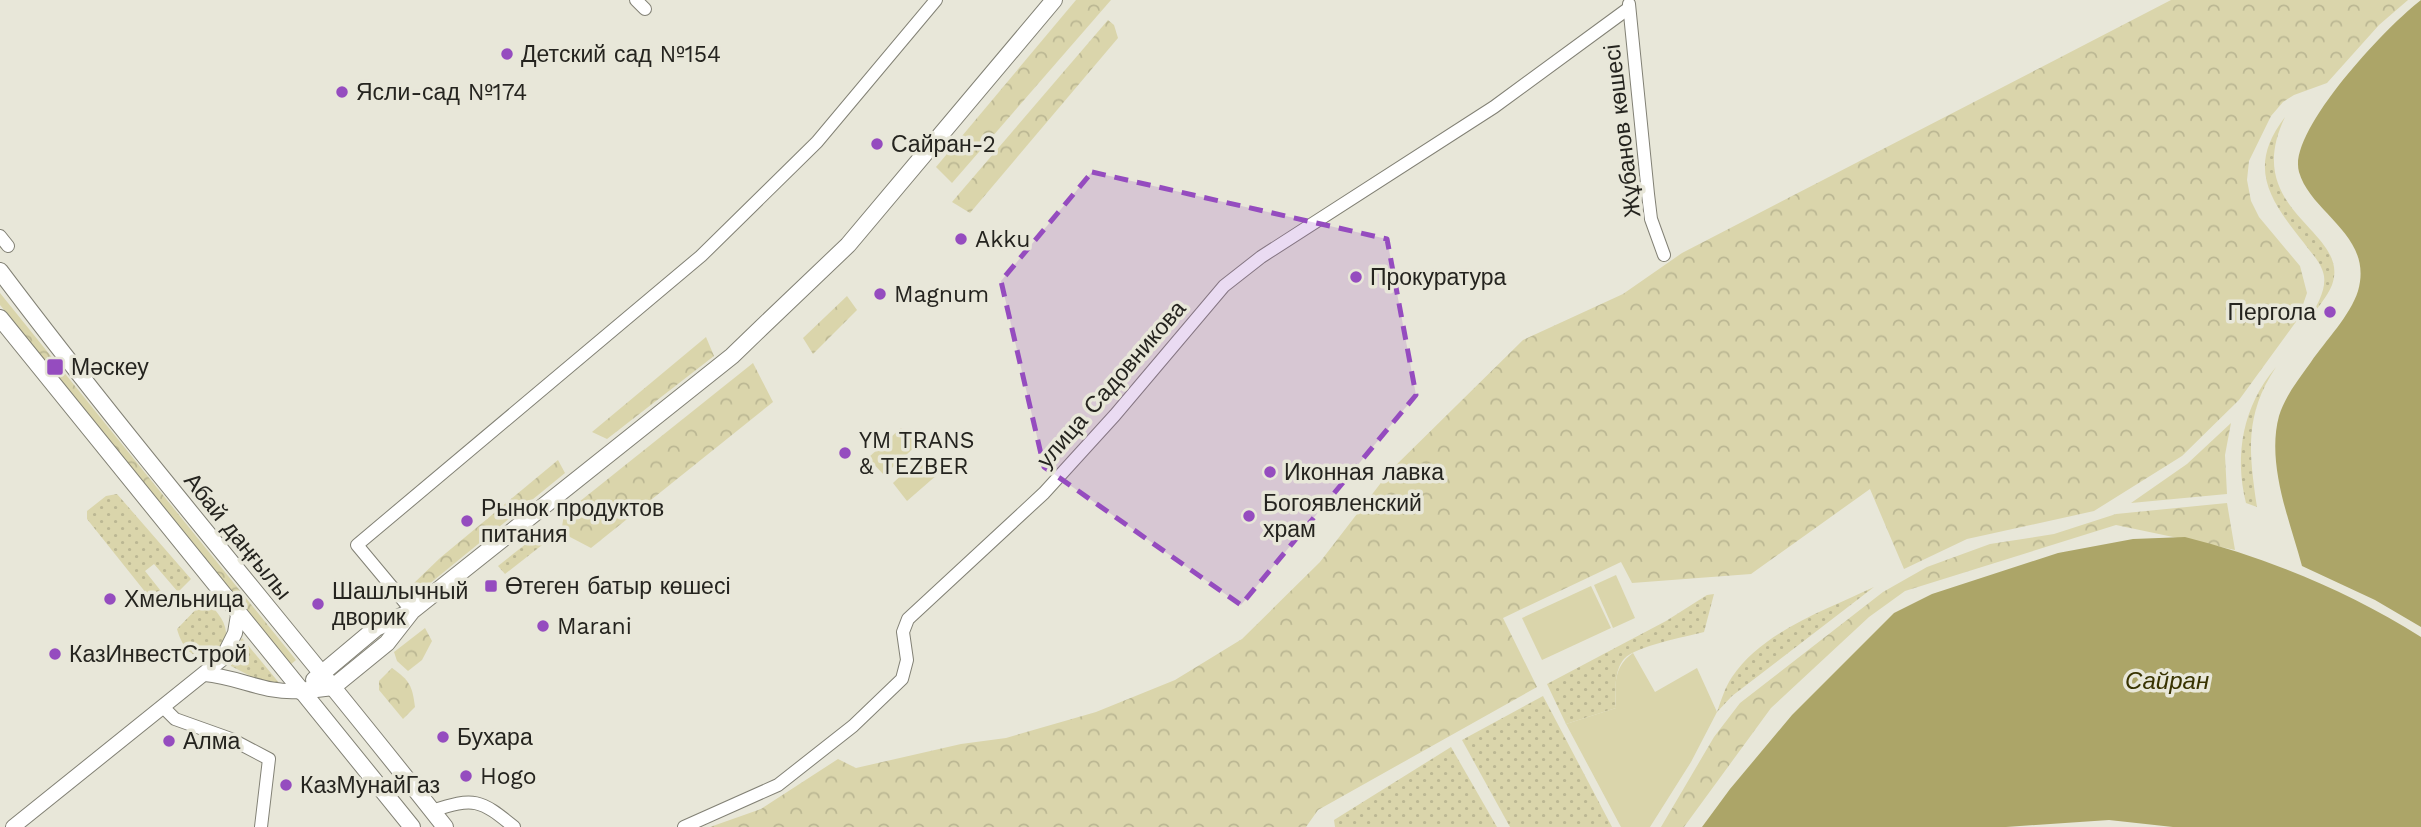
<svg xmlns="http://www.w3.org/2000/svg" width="2421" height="827" font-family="'Work Sans',sans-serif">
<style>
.grass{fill:url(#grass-dots)}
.forest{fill:url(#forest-crowns)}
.park{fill:#dad5ab}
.water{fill:#aca568}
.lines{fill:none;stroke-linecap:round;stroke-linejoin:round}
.minor-casing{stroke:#828175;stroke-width:14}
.tertiary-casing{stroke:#828175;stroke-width:16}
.secondary-casing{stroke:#828175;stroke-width:18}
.minor{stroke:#fff;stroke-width:12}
.tertiary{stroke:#fff;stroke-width:14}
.secondary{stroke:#fff;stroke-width:16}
.marked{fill:#954cbf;fill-opacity:0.2;stroke:#954cbf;stroke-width:5;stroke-dasharray:14 9;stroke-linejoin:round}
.poi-dot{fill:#954cbf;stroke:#e8e7d9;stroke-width:2.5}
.labels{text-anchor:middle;stroke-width:7;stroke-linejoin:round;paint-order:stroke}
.poi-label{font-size:23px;fill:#25241f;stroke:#e8e7d9;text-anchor:start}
.street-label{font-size:23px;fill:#25241f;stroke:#e8e7d9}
.water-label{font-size:24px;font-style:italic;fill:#373200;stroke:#e8e7d9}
</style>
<defs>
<pattern id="grass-dots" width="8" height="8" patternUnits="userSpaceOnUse" patternTransform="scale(1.75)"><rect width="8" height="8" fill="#dad5ab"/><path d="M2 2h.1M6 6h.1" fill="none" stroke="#bbb793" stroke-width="1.8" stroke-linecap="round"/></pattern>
<pattern id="forest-crowns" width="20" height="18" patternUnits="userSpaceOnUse" patternTransform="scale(1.75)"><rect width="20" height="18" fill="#dad5ab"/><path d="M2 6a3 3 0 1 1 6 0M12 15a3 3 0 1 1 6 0" fill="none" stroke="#bbb793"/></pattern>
</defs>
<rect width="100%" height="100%" fill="#e8e7d9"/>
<!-- grass -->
<g class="grass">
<path d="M 2285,117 C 2239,213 2352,230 2332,285 C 2327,297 2318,307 2311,317 C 2317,304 2326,291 2324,276 C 2322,263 2311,253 2304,243 C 2270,200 2246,168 2285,117 Z"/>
<path d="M 2276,367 C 2244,415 2249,452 2257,507 L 2246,503 C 2234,454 2243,406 2276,367 Z"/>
<path d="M 117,494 L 191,579 L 178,592 L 154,564 L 145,571 L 168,600 L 158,608 L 87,519 L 87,511 L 106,496 Z"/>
<path d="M 546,528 L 551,538 L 505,574 L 498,566 Z"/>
<path d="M 1874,587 L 1732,696 L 1717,712 C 1721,701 1725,687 1732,677 C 1763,631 1826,610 1874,587 Z"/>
<path d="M 1714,594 L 1704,632 C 1685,637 1636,646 1624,659 C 1614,670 1615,693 1616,708 L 1566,724 L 1547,684 L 1666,621 L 1707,595 Z"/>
<path d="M 206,599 C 214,609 225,619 226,632 C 226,638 223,643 219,647 C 200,667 183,652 177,629 Z"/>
<path d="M 242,638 L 280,684 L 258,680 L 231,666 L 230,660 Z"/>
<path d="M 1543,696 L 1612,827 L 1510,827 L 1462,740 Z"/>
<path d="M 1451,747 L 1497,827 L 1335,827 L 1334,820 Z"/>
</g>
<!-- forest -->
<g class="forest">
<path d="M 1076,0 L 1111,0 L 952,183 L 936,167 Z"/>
<path d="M 2171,0 L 2408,0 L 2379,25 L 2327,83 L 2294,95 L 2283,102 L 2271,116 L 2249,161 L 2247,180 L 2251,201 L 2259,217 L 2300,266 L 2307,293 L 2298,319 L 2239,400 L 2182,456 L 2094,511 L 1967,539 L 1904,569 L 1870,489 L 1751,574 L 1632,583 L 1621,562 L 1503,618 L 1537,687 L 1318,810 L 1306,827 L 710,827 L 761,809 L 838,759 L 856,768 L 961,744 L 1006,738 L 1096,712 L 1175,680 L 1242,639 L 1320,562 L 1390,471 L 1523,340 L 1623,294 L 1682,253 Z"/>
<path d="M 1108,20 L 1114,25 L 1118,38 L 970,213 L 952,202 Z"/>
<path d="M 0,293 L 296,660 L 290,665 L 0,305 Z"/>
<path d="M 847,296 L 857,310 L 813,354 L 803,338 Z"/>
<path d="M 706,337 L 714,356 L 607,439 L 592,432 Z"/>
<path d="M 753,363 L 773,402 L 591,548 L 570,537 L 562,527 L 564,514 Z"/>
<path d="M 2231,423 L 2225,455 L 2227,494 L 2131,503 L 2187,464 Z"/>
<path d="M 558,460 L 565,473 L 417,594 L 412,585 L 440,558 Z"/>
<path d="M 2227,503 L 2235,550 L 2116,525 L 1905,591 L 1869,617 L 1771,708 L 1684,827 L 1661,827 L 1714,737 L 1740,703 L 1883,592 L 1927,567 L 1990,544 L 2054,534 L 2116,514 Z"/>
<path d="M 425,628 L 432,641 L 422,660 L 408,671 L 397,661 L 394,652 Z"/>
<path d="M 392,668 C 410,681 412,685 415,707 L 403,719 L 379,690 L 379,681 Z"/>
</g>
<!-- park -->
<g class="park">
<path d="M 901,428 L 917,445 L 884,475 L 868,458 Z"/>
<path d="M 923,455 L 938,474 L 907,501 L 893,483 Z"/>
<path d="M 1616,575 L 1635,618 L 1613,628 L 1594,585 Z"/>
<path d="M 1591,586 L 1611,628 L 1542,660 L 1522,618 Z"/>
<path d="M 1633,653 L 1655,692 L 1697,668 L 1717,712 L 1691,762 L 1650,827 L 1621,827 L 1566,724 L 1616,708 C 1615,685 1613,667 1633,653 Z"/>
</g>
<!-- water -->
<g class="water">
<path d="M 2421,0 L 2421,627 L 2375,600 L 2302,566 C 2290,521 2266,464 2279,416 C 2285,396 2299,379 2311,362 C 2326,340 2350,316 2358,291 C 2374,235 2311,214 2299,172 C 2287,131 2388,25 2421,0 Z"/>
<path d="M 2185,537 C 2268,558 2348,591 2421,637 L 2421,827 L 2173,827 L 2109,820 L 2006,827 L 1702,827 L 1730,789 L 1792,715 L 1894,613 L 1932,594 L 2058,553 L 2133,539 Z"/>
</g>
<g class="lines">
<!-- minor casing -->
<g class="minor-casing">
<g id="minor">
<path d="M 636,0 L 645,9"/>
<path d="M 1629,4 L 1648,194 L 1651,219 L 1664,255"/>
<path d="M 0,236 L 8,246"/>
<path d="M 412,611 L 357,545 L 701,256 L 817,142 L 936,0"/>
<path d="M 163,707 L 175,719 L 231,739 L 269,759 L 261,827"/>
<path d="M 432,811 C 474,797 480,799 514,827"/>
<path d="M 684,827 L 778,785 L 853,726 L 902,679 L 907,660 L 903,632 L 908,619 L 1044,493 L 1115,415 L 1224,286 L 1261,257 L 1494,107 L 1629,8"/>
</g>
</g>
<!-- tertiary casing -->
<g class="tertiary-casing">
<g id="tertiary">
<path d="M 205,674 C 239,677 266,694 300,691"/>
<path d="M 13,827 L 222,659 L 235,633 L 238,615"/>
</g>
</g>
<!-- secondary casing -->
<g class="secondary-casing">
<g id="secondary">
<path d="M 0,271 C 143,461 298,640 445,827"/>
<path d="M 0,318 L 412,827"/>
<path d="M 314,680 L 376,628 L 406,614"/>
<path d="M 300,691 L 333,687 L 387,643 L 412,611 L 732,356 L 761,328 L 848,245 L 1054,0"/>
</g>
</g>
<!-- minor -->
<use href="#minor" class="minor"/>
<!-- tertiary -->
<use href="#tertiary" class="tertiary"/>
<!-- secondary -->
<use href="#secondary" class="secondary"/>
</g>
<!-- marked area -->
<path class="marked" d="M 1092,172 L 1387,239 L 1416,395 L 1241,605 L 1044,467 L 1001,281 Z"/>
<!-- markers -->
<g class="poi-dot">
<circle cx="507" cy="54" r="7"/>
<circle cx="342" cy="92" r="7"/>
<circle cx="877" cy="144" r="7"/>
<circle cx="961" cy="239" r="7"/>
<circle cx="1356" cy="277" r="7"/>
<circle cx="880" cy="294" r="7"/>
<circle cx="2330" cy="312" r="7"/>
<rect x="46" y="358" width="18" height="18" rx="3.5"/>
<circle cx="845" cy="453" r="7"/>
<circle cx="1270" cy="472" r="7"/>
<circle cx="1249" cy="516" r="7"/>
<circle cx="467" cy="521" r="7"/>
<rect x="484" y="579" width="14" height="14" rx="3.5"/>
<circle cx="110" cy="599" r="7"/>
<circle cx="318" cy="604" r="7"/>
<circle cx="543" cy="626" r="7"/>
<circle cx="55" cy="654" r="7"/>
<circle cx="443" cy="737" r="7"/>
<circle cx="169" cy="741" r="7"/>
<circle cx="466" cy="776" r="7"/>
<circle cx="286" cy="785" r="7"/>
</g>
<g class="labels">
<!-- poi labels -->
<g class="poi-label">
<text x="521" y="62">Детский сад №154</text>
<text x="356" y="100">Ясли-сад №174</text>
<text x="891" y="152">Сайран-2</text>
<text x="975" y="247">Akku</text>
<text x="1370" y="285">Прокуратура</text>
<text x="894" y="302">Magnum</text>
<text x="2316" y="320" text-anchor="end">Пергола</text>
<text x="71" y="375">Мәскеу</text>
<text x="859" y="448">YM TRANS<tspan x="859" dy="26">&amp; TEZBER</tspan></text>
<text x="1284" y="480">Иконная лавка</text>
<text x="1263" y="511">Богоявленский<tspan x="1263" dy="26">храм</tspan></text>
<text x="481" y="516">Рынок продуктов<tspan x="481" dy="26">питания</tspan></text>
<text x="505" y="594">Өтеген батыр көшесі</text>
<text x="332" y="599">Шашлычный<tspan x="332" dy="26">дворик</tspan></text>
<text x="124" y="607">Хмельница</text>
<text x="557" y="634">Marani</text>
<text x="69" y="662">КазИнвестСтрой</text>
<text x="457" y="745">Бухара</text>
<text x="183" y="749">Алма</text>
<text x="480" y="784">Hogo</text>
<text x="300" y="793">КазМунайГаз</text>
</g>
<!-- street labels -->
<g class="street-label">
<text transform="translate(1622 131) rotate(-97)" y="8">Жұбанов көшесі</text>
<text transform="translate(1111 384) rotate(-49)" y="8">улица Садовникова</text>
<text transform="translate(238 536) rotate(51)" y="8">Абай даңғылы</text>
</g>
<!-- water labels -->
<g class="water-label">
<text x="2167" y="689">Сайран</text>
</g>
</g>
</svg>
